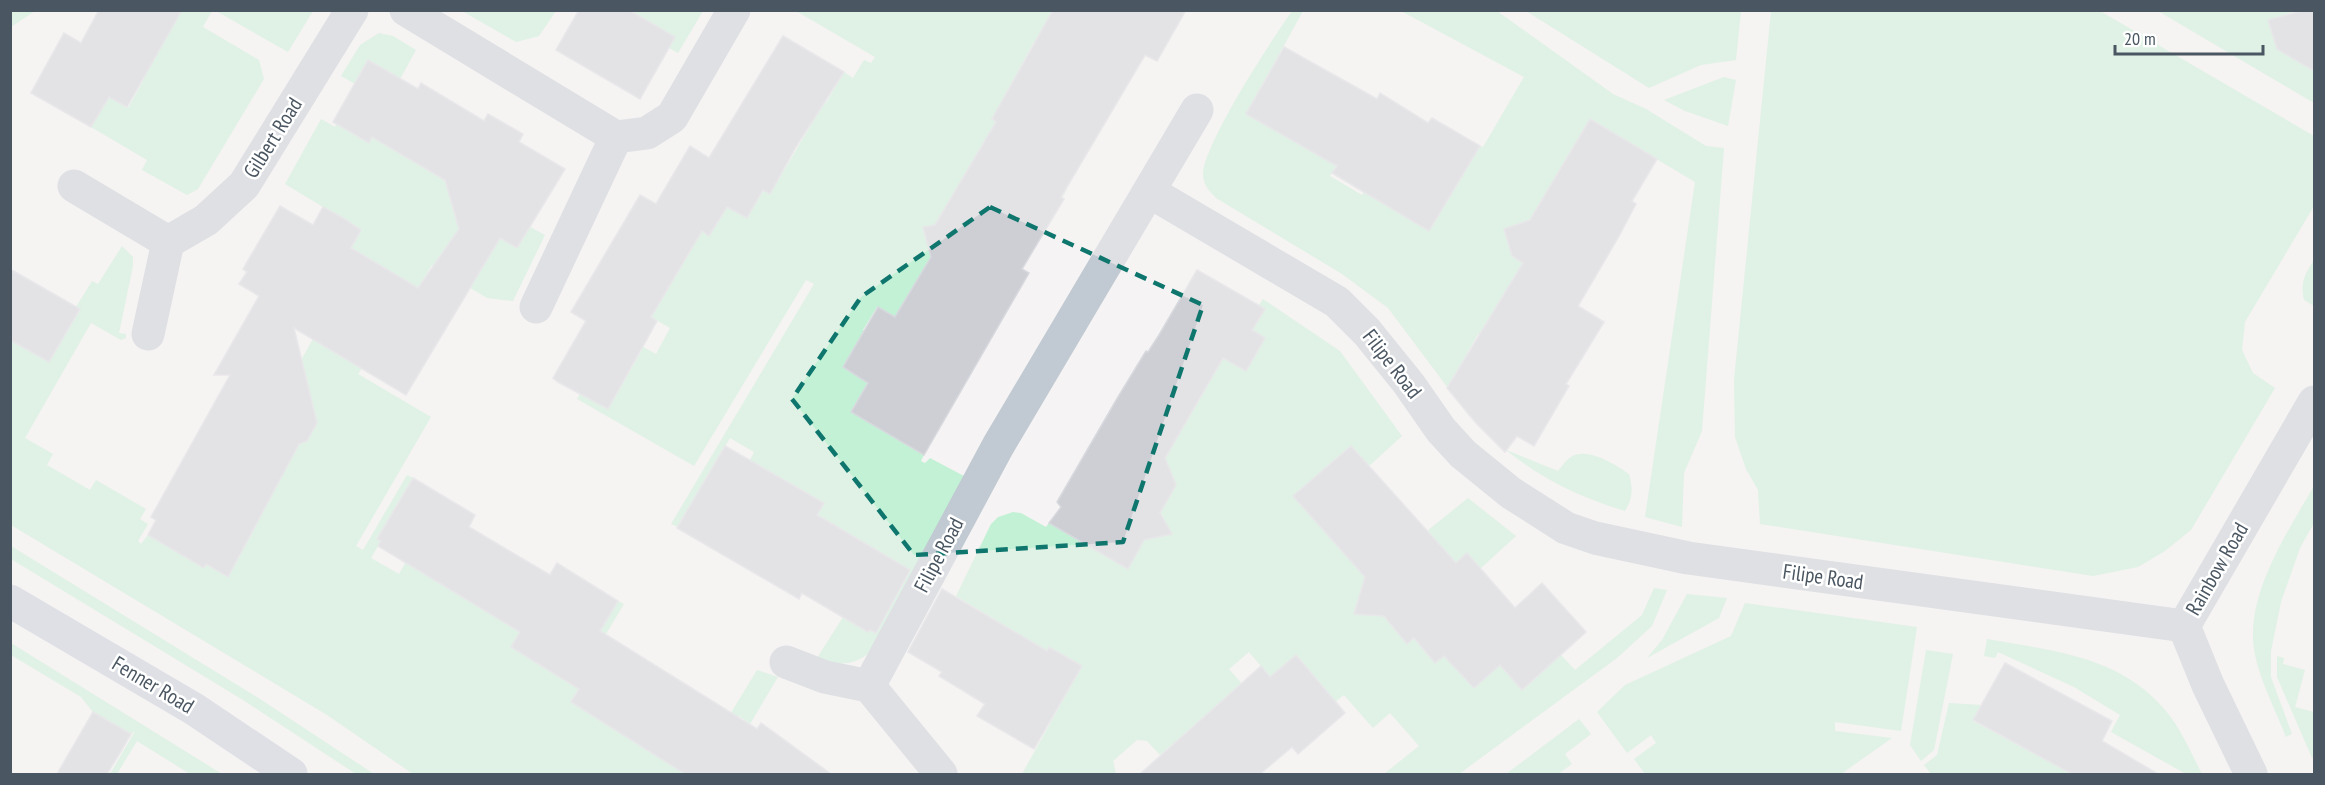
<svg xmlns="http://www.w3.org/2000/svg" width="2325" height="785" font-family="'PT Sans Narrow',sans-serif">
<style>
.green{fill:#c3f1d5}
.building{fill:#cdcfd5;stroke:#d7d9de;stroke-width:1.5}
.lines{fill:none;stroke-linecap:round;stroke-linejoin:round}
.minor{stroke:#c1cad2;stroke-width:33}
.tertiary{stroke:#c1cad2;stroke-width:33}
.secondary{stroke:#c1cbd6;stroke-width:33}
.marked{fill:none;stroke:#0f766e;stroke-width:4.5;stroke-dasharray:12 8;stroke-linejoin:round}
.labels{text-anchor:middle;stroke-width:5;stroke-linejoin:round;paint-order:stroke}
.street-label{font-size:21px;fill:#4a5661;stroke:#fff}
</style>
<rect width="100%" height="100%" fill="#f5f3f3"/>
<!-- green -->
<g class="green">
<path d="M 11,10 L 35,10 L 35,11 L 11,27 Z"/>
<path d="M 162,11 L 212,11 L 203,27 L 259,60 L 264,79 L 198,189 L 187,195 L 142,170 L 147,160 L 91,127 L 109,97 L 128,108 L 143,81 Z"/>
<path d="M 216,11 L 313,11 L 288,52 Z"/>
<path d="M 462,11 L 556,11 L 539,36 L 516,42 Z"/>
<path d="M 629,11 L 703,11 L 678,53 L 669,48 L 675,37 Z"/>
<path d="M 796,11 L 1070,11 L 1056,55 L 1034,42 L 1018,71 L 1093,115 L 1013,85 L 992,119 L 1007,128 L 996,148 L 1067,189 L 1062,198 L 966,214 L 934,225 L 926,238 L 929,251 L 933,253 L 919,277 L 984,315 L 904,323 L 877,307 L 863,330 L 956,386 L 843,367 L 868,383 L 852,412 L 924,455 L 921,461 L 925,463 L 930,458 L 964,476 L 870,652 C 854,666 836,666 817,658 L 843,617 L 869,631 L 906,568 L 847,533 L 818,583 L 816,517 L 824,503 L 792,484 L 747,560 L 782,479 L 750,460 L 754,452 L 730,438 L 678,527 L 671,524 L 814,284 L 806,280 L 694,466 L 577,399 L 580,394 L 608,409 L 642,350 L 635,346 L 636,343 L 656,354 L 670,328 L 651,317 L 702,231 L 708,235 L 727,207 L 747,218 L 763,190 L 770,194 L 815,118 L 808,93 L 826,103 L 844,72 L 853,78 L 864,60 L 871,63 L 875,57 Z"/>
<path d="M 1292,11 L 1303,11 L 1246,114 L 1337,164 L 1330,176 L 1362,195 L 1405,125 L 1429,231 L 1480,146 L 1483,147 L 1524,77 L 1401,11 L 1497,11 L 1613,94 L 1646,109 L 1706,146 L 1724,148 L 1702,431 L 1684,473 L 1682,527 L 1645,517 L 1695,182 L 1591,120 L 1535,227 L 1526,221 L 1514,225 L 1506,237 L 1509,248 L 1570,290 L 1554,378 L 1478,334 L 1448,387 L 1479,414 L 1469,416 L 1388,308 L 1342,274 L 1216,198 C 1209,191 1203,184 1203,174 C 1205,142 1271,41 1292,11 Z"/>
<path d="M 1526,11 L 1741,11 L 1736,60 L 1701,65 L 1649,88 Z"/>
<path d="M 1771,11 L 2100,11 L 2314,136 L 2314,206 L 2245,322 L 2242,350 L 2253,373 L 2275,388 L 2191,530 L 2165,551 L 2138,567 L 2093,576 L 1760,524 L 1758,490 L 1746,469 L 1735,437 L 1734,380 Z"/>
<path d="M 2158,11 L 2295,11 L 2278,17 L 2271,29 L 2286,54 L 2314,71 L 2314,103 Z"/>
<path d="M 379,33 L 393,36 L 416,50 L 400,79 L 355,84 L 341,76 L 360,45 Z"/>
<path d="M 1724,77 L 1736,80 L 1728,126 L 1685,111 L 1664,100 Z"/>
<path d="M 321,119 L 335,127 L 336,124 L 368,143 L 377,128 L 386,145 L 450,183 L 455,180 L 448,191 C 454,212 498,237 517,248 L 530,227 L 545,235 L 513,301 L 487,298 L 432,265 L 388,338 L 346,285 L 363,255 L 351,248 L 361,230 L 285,184 Z"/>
<path d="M 122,246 L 133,257 L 133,266 L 119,333 L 126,334 L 126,338 L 121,340 L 91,323 L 25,438 L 53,454 L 47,465 L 90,490 L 96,480 L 146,509 L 140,519 L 148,524 L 138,541 L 141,544 L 148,535 L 204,567 L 206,564 L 227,576 L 252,534 L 230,522 L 280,433 L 299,445 L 307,441 L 317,423 L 315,416 L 281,396 L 314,337 L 364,365 L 358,374 L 431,417 L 356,546 L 363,550 L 407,475 L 413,478 L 377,539 L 381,541 L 371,558 L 399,574 L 408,558 L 581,662 L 618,601 L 624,604 L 603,639 L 665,688 L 632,741 L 685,774 L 413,774 L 327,715 L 11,525 L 10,340 L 49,362 L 80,310 L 76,307 L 92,281 L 98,284 Z"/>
<path d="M 2314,260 L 2314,306 L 2304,300 C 2300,282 2305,274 2314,260 Z"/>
<path d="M 1263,299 L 1340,351 L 1402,436 L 1369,466 L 1350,446 L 1294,496 L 1372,585 L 1366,613 L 1377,614 L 1389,603 L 1407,643 L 1414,638 L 1436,663 L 1493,615 L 1453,665 L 1474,688 L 1500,665 L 1523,690 L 1561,655 L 1575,670 L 1642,615 L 1654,588 L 1667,590 L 1652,626 L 1617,658 L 1459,774 L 1384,774 L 1419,746 L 1390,713 L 1373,728 L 1344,695 L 1335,702 L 1296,655 L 1270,677 L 1249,652 L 1229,669 L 1250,693 L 1231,693 L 1184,734 L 1219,774 L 1204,774 L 1175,742 L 1160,755 L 1147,741 L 1137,740 L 1113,761 L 1116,774 L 1022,774 L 1082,666 L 1049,647 L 1041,660 L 1018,647 L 985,704 L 979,700 L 1019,634 L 956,596 L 991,524 L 998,517 L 1013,512 L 1021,513 L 1046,527 L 1049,523 L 1128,569 L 1147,534 L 1154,538 L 1161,536 L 1167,525 L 1162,515 L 1086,471 L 1171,494 L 1176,485 L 1172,475 L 1159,467 L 1133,393 L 1186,423 L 1217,369 L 1172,329 L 1246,371 L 1265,338 L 1252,330 L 1265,309 L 1259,305 Z"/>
<path d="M 1506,450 L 1558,471 C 1562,466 1566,460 1571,457 C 1586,446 1617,465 1629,474 C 1633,488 1633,498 1625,511 C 1581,498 1543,480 1506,450 Z"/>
<path d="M 2314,486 L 2314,523 L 2300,548 L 2281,602 L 2271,651 L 2271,677 L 2292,734 L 2286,737 C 2276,711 2261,683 2255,655 C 2243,598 2287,533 2314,486 Z"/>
<path d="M 1468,498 L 1516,536 L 1480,569 L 1456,564 L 1427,531 Z"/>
<path d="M 11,546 L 260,699 L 374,774 L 356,774 L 243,700 L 11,559 Z"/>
<path d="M 1687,594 L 1727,598 L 1719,618 L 1647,658 L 1662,640 Z"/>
<path d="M 1745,603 L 1917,627 L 1901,731 L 1835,722 L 1835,731 L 1892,738 L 1841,774 L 1645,774 L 1634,759 L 1656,743 L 1651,735 L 1627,753 L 1597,712 L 1625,685 L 1731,636 Z"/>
<path d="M 1987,639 C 2052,651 2119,655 2166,711 C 2181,729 2191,753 2202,774 L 2186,774 L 2111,732 L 2120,715 L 2074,687 L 1998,652 L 1995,658 L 1984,656 Z"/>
<path d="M 11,643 L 222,774 L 190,774 L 137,741 L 117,774 L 110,774 L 135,731 L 131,734 L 93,712 L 81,697 L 11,655 Z"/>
<path d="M 1926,650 L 1953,654 L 1934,750 L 1921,761 L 1910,745 Z"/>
<path d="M 2277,656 L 2284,658 L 2283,664 L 2305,670 L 2295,707 L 2314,712 L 2314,756 L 2312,758 L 2277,677 Z"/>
<path d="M 757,670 L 778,677 L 750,724 L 739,716 L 695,774 L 687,774 L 718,724 L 723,726 Z"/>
<path d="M 1949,703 L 1981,705 L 1973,721 L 2072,774 L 2090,743 L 2102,751 L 2087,774 L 1931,774 L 1924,765 L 1937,755 Z"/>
<path d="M 1579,719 L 1591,734 L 1565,754 L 1572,764 L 1558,774 L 1506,774 Z"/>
</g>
<!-- building -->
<g class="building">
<path d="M 99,10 L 182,10 L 127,107 L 109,97 L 91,127 L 31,93 L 64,33 L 81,43 Z"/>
<path d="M 579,10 L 629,10 L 675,37 L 640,99 L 556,50 Z"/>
<path d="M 1053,10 L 1186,10 L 1157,61 L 1145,55 L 1061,197 L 1064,199 L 1022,269 L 1029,273 L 924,455 L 851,412 L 868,383 L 843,367 L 878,307 L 895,317 L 931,257 L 923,227 L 935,225 L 996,122 L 992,119 Z"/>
<path d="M 2305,10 L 2314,10 L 2314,71 L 2277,49 L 2268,20 Z"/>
<path d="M 783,36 L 844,72 L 796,147 L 770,194 L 763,190 L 747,218 L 727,207 L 709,236 L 702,231 L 651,317 L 657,321 L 608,409 L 558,382 L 553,378 L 586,321 L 571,312 L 640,195 L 656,204 L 690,146 L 709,158 Z"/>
<path d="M 1284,47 L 1377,99 L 1380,93 L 1428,123 L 1432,118 L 1480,146 L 1429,231 L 1332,173 L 1337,166 L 1246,114 Z"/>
<path d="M 368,60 L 418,89 L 421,83 L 484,121 L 488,114 L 523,134 L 519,142 L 565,169 L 517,248 L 500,238 L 406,395 L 294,328 L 317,423 L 307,441 L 299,444 L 228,577 L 206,564 L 204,568 L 148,535 L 156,520 L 151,517 L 230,375 L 214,375 L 259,296 L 239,284 L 247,272 L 243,269 L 280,206 L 313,225 L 323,207 L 343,218 L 361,230 L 351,248 L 418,288 L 459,229 L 445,180 L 372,137 L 369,143 L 333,122 Z"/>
<path d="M 1590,119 L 1657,159 L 1632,201 L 1636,204 L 1618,238 L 1578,306 L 1604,322 L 1566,384 L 1569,386 L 1534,446 L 1517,436 L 1505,452 L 1476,423 L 1447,388 L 1523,263 L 1512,256 L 1504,229 L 1530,220 Z"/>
<path d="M 10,269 L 80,309 L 49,362 L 10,340 Z"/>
<path d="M 1197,270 L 1265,309 L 1252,330 L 1265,338 L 1246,371 L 1223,358 L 1165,458 L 1176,485 L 1160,513 L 1172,534 L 1144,540 L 1128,569 L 1049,523 L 1061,507 L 1057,502 L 1118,397 L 1146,351 L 1148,352 L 1159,335 Z"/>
<path d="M 725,446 L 824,503 L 817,515 L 910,570 L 876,633 L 870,630 L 868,632 L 802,593 L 799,599 L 677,528 Z"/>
<path d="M 1351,446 L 1456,563 L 1467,553 L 1515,608 L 1542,583 L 1586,632 L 1522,690 L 1500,665 L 1474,688 L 1444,656 L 1435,663 L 1414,638 L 1407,644 L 1384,616 L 1354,614 L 1365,577 L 1293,496 Z"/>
<path d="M 413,478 L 475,515 L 469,527 L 550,575 L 557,563 L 618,601 L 600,631 L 757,729 L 761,723 L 831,774 L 685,774 L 571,702 L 579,689 L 511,647 L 520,632 L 378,546 L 381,541 L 377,539 Z"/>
<path d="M 942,589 L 1047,651 L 1049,647 L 1082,666 L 1034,749 L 977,716 L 985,704 L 939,676 L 942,672 L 908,652 Z"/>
<path d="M 1296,655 L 1345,713 L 1298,754 L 1292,747 L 1260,774 L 1140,774 L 1261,666 L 1270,677 Z"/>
<path d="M 2005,663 L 2112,721 L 2102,741 L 2158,774 L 2072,774 L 1973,720 Z"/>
<path d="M 93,712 L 131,734 L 120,753 L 107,774 L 57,774 Z"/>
</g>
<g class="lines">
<!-- minor -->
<g class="minor">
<path d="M 406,10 L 616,137 L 647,133 L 672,117 L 734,10"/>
<path d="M 74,186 L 168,242"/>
<path d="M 1150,192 L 1337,302 L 1367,332 L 1409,384 L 1441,430 L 1463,454 L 1511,493 L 1566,528 L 1595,538 L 1688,558 L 2184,626"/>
<path d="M 536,307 L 616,137"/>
<path d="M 148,334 L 168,242 L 206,220 L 244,185 L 352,10"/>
<path d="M 786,662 L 825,677 L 869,686 L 941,774"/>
<path d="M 869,686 L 998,446 L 1197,110"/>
</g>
<!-- tertiary -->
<path class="tertiary" d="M 2251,774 L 2208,685 L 2184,626 L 2314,402"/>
<!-- secondary -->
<path class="secondary" d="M 10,601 L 194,709 L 291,774"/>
</g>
<!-- marked area -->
<path d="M0 0H2325V785H0ZM 990,207 L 1203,305 L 1123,542 L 914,555 L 792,399 L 861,297 Z" fill="#f5f3f3" fill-opacity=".55" fill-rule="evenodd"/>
<path class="marked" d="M 990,207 L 1203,305 L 1123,542 L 914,555 L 792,399 L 861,297 Z"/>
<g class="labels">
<!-- street labels -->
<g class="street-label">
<text transform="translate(273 138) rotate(-58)" y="7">Gilbert Road</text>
<text transform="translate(1392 364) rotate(52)" y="7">Filipe Road</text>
<text transform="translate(939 555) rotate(-62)" y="7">Filipe Road</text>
<text transform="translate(2217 569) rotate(-60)" y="7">Rainbow Road</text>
<text transform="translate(1823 577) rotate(8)" y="7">Filipe Road</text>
<text transform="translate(153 685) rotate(31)" y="7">Fenner Road</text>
</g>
</g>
<!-- border -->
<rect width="2325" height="785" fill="none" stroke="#4a5661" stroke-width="24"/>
<!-- scale -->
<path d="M2115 45v9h148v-9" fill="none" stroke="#4a5661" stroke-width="3"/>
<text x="2124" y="45" font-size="18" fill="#4a5661" stroke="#ffffff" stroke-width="4.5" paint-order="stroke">20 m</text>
</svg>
